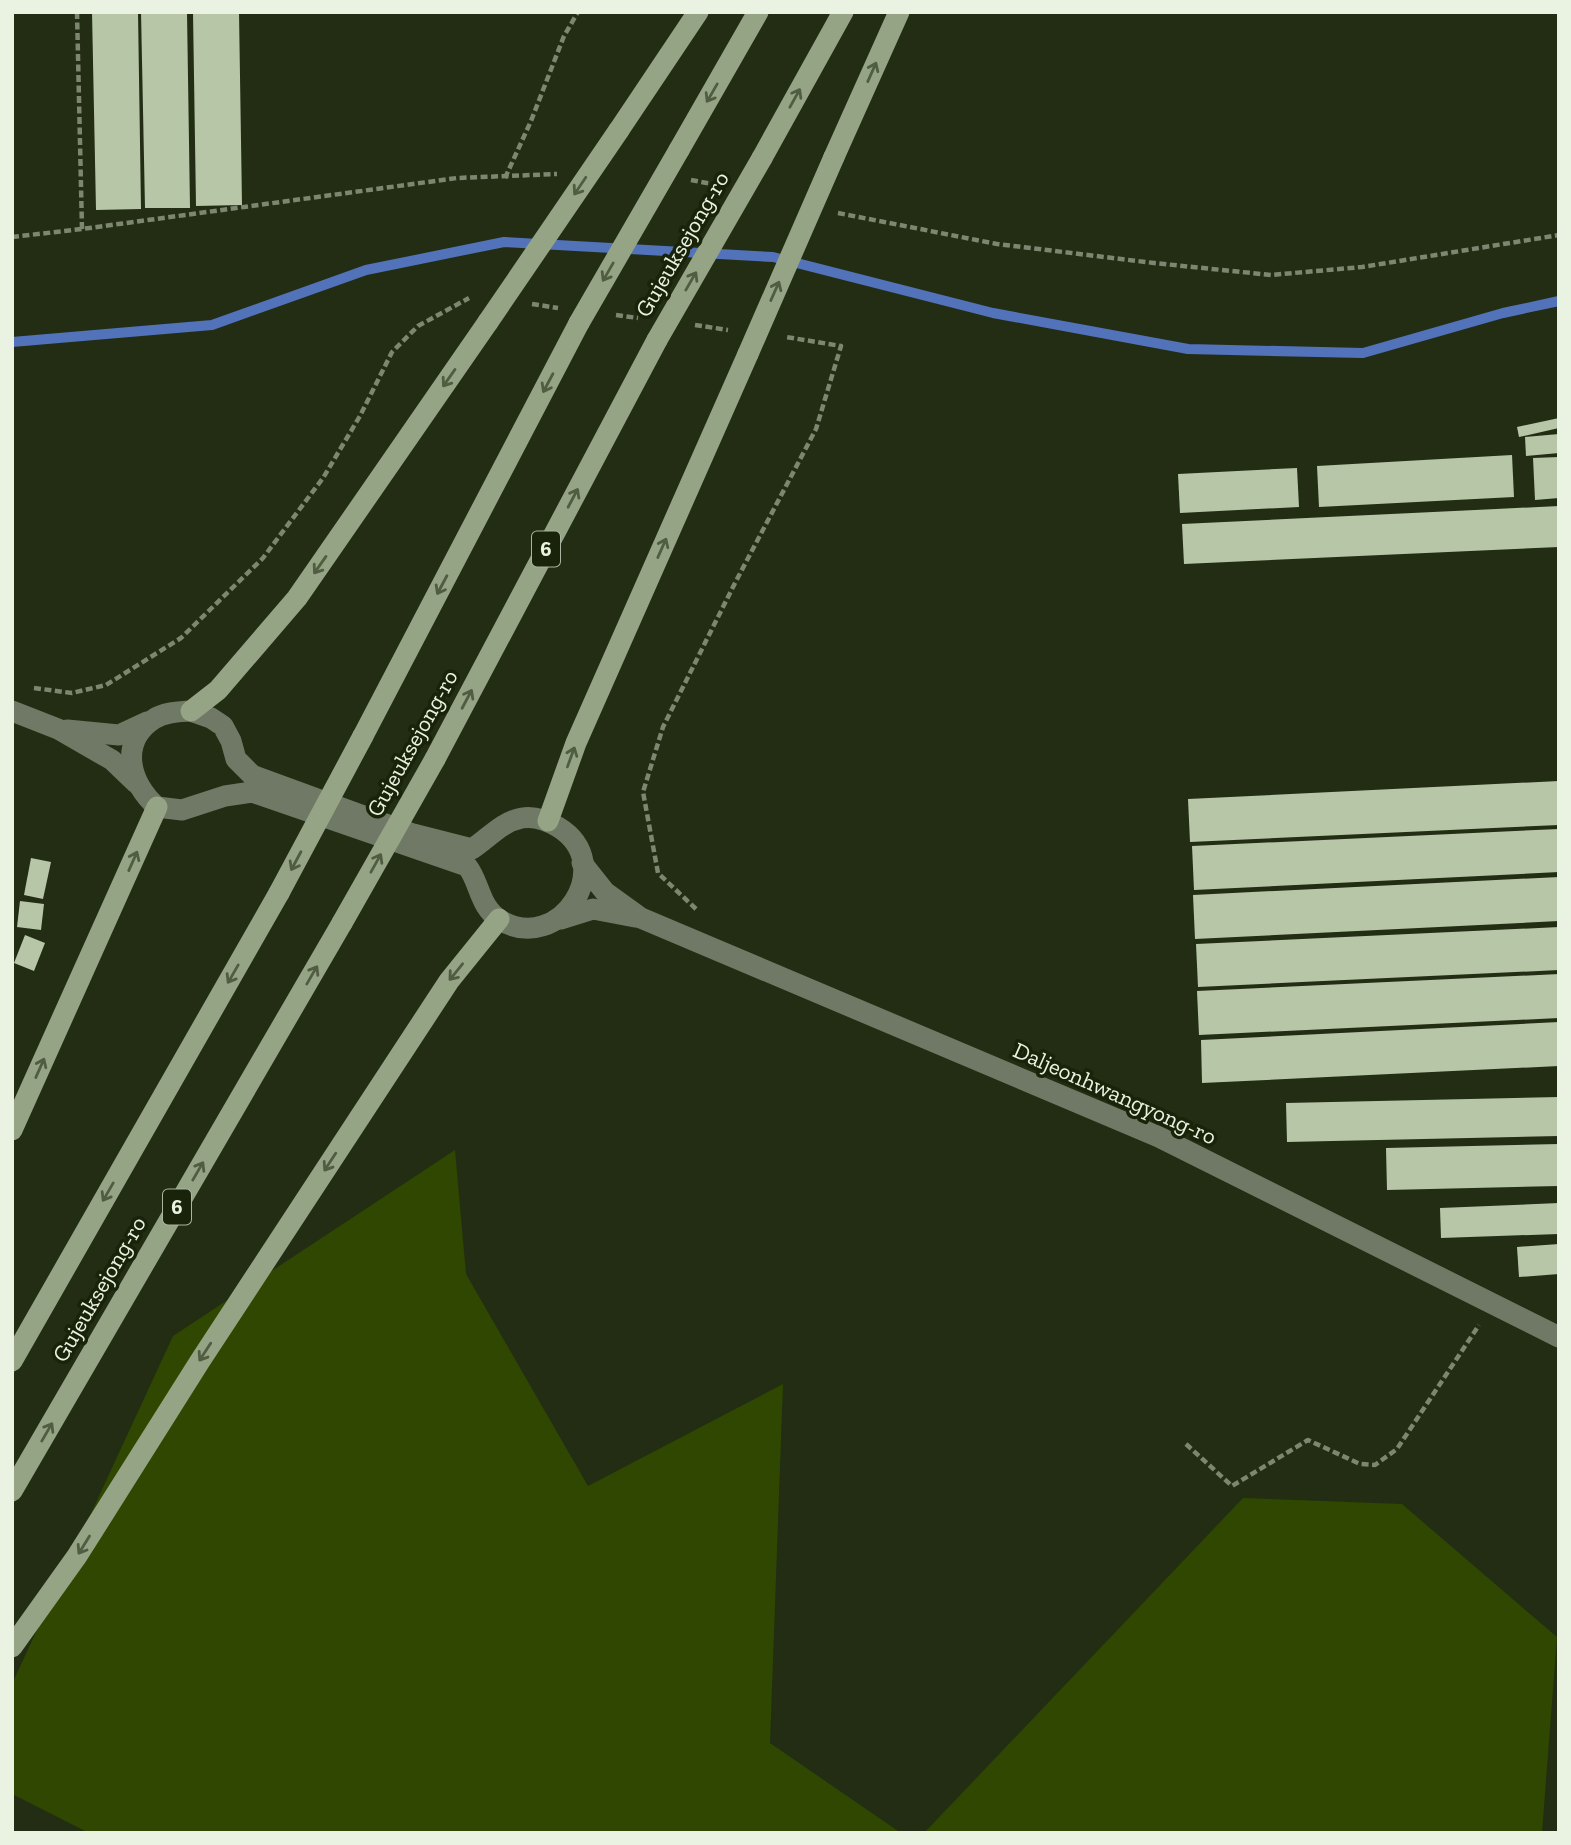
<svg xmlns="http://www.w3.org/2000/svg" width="1571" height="1845" font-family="'Zilla Slab',serif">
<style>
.green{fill:#2f4700}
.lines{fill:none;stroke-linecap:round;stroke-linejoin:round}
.stream{stroke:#5272ba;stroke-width:10}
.building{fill:#b7c6a6}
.path{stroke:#7d8670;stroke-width:4.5;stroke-dasharray:7 3.5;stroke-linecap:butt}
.secondary{stroke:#707966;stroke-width:21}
.highway{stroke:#95a485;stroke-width:21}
.highway-bridge{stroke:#95a485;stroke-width:21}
.oneway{stroke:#505d41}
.labels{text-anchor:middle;stroke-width:7;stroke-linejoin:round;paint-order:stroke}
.shield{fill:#182309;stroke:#abb4a0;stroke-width:2}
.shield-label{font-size:21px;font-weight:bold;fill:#eaf2e1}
.street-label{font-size:23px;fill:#eaf2e1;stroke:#182309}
</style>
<rect width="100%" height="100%" fill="#222d13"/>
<!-- green -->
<g class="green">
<path d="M 455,1150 L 466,1274 L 588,1486 L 783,1384 L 770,1743 L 901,1833 L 89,1833 L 12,1794 L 12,1684 L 173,1336 Z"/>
<path d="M 1243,1498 L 1402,1504 L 1557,1637 L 1542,1833 L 924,1833 Z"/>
</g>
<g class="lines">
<!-- stream -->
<path class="stream" d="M 12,342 L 212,325 L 366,270 L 504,242 L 773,257 L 993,313 L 1188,349 L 1363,353 L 1503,313 L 1559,301"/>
</g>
<!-- building -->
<g class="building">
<path d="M 92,12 L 138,12 L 141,209 L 96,210 Z"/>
<path d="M 141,12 L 187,12 L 190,208 L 145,208 Z"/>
<path d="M 193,12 L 239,12 L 242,205 L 196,206 Z"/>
<path d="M 1559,418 L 1559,428 L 1519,437 L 1517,427 Z"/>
<path d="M 1559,434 L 1559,453 L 1526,456 L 1525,437 Z"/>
<path d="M 1512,455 L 1514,497 L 1319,507 L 1317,466 Z"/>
<path d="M 1559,457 L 1559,498 L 1535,500 L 1533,458 Z"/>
<path d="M 1297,468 L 1299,507 L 1180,513 L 1178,474 Z"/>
<path d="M 1559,506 L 1559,547 L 1184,564 L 1182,524 Z"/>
<path d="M 1559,781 L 1559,825 L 1190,842 L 1188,799 Z"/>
<path d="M 1559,829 L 1559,872 L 1194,890 L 1192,846 Z"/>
<path d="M 31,858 L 51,862 L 43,899 L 24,895 Z"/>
<path d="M 1559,877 L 1559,921 L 1195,939 L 1193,895 Z"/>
<path d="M 20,901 L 44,904 L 41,930 L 17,927 Z"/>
<path d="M 1559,927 L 1559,970 L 1198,987 L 1196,944 Z"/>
<path d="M 25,935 L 45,943 L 34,971 L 14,963 Z"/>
<path d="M 1559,974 L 1559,1018 L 1199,1035 L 1197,991 Z"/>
<path d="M 1559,1022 L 1559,1066 L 1202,1083 L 1201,1040 Z"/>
<path d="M 1559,1097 L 1559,1136 L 1287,1142 L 1286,1103 Z"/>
<path d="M 1559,1144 L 1559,1186 L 1387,1190 L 1386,1148 Z"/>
<path d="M 1559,1203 L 1559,1234 L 1441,1238 L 1440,1208 Z"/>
<path d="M 1559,1244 L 1559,1274 L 1519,1277 L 1517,1247 Z"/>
</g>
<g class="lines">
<!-- path -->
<g class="path">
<path d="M 77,12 L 82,229"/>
<path d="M 505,178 L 531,121 L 564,36 L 578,12"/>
<path d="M 691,180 L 717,185"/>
<path d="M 838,213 L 997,244 L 1154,263 L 1271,275 L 1362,267 L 1559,235"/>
<path d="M 12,237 L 82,229 L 457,178 L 557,174"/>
<path d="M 532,304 L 558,308"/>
<path d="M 616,315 L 638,318"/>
<path d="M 695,325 L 728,330"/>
<path d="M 34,688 L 72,693 L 106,685 L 181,638 L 263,558 L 323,478 L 360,416 L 392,352 L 418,326 L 469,298"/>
<path d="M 696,909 L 658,873 L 643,792 L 663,727 L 735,583 L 816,429 L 841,346 L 786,337"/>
<path d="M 1186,1444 L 1232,1486 L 1308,1440 L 1360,1464 L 1375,1465 L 1397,1449 L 1479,1325"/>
</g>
<!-- secondary -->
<g class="secondary">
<path d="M 12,711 L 58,729 L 112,760 L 136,783"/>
<path d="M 191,711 L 211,718 L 223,726 L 231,741 L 236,759 L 252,775 L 413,834 L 472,849 C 489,838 501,822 522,818 C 534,816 548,821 558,827 C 619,864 560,956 500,920 C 479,907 480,882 467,866 L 252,792 L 225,796 L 182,810 L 157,807 C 130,784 118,742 154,719 C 165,712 178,712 191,711 Z"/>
<path d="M 67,730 L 119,735 L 147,722"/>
<path d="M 582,863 L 605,892 L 641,918 L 1159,1137 L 1559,1337"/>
<path d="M 561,919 L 593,909 L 635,917"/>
</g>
<!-- highway -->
<g class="highway">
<path d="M 619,130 L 698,12"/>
<path d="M 679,150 L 758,12"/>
<path d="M 834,157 L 899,12"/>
<path d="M 762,158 L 843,12"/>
<path d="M 191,711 L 218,690 L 297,598 L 488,322"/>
<path d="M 363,736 L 579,323"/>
<path d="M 435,759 L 657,340"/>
<path d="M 548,821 L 576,743 L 748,354"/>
<path d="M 12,1130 L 157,807"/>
<path d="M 12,1361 L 279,893"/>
<path d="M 12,1491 L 342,923"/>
<path d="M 12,1647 L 77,1556 L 200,1361 L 449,981 L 499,919"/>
</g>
<!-- highway-bridge -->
<g class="highway-bridge">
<path d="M 488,322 L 619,130"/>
<path d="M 579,323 L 679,150"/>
<path d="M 657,340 L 762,158"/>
<path d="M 748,354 L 834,157"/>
<path d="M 279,893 L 363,736"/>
<path d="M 342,923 L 435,759"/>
</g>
</g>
<!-- one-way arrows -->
<defs><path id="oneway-shaft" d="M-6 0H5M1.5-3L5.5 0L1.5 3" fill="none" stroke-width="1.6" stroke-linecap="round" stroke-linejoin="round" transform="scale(1.75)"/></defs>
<g class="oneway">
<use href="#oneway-shaft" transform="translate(872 72) rotate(-66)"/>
<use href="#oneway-shaft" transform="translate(712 93) rotate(120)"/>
<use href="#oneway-shaft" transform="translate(795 98) rotate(-61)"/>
<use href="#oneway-shaft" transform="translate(580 186) rotate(124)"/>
<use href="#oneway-shaft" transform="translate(608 272) rotate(120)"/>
<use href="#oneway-shaft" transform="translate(691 281) rotate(-60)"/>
<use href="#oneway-shaft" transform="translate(775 291) rotate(-66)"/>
<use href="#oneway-shaft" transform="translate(449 378) rotate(125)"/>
<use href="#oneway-shaft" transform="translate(548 383) rotate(118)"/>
<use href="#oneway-shaft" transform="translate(573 498) rotate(-62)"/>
<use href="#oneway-shaft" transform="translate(662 548) rotate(-66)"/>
<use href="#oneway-shaft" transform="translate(320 565) rotate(125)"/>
<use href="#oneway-shaft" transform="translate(442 585) rotate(118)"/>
<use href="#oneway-shaft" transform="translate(467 699) rotate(-62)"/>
<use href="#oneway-shaft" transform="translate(571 757) rotate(-70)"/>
<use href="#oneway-shaft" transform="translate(133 861) rotate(-66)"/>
<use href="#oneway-shaft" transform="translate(296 861) rotate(118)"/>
<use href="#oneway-shaft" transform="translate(376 863) rotate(-61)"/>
<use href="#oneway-shaft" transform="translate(456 972) rotate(129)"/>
<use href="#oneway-shaft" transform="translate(233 974) rotate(120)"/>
<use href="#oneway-shaft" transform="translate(312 975) rotate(-60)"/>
<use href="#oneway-shaft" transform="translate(40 1068) rotate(-66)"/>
<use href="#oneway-shaft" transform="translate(330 1162) rotate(123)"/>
<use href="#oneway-shaft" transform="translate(198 1171) rotate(-60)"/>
<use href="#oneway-shaft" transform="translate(108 1192) rotate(120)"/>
<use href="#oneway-shaft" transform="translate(205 1352) rotate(123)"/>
<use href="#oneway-shaft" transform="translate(47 1432) rotate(-60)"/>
<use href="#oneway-shaft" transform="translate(84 1545) rotate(122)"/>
</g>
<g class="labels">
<!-- shield labels -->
<g class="shield">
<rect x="532" y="531.5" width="28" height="35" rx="5"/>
<rect x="163" y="1189.5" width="28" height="35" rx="5"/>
</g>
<g class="shield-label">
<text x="546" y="556">6</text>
<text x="177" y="1214">6</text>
</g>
<!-- street labels -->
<g class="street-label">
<text transform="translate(682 244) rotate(-60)" y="8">Gujeuksejong-ro</text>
<text transform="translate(412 743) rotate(-61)" y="8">Gujeuksejong-ro</text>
<text transform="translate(1115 1093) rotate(24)" y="8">Daljeonhwangyong-ro</text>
<text transform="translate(99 1289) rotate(-60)" y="8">Gujeuksejong-ro</text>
</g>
</g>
<!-- border -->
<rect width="1571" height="1845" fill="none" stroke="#eaf2e1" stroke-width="28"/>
</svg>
